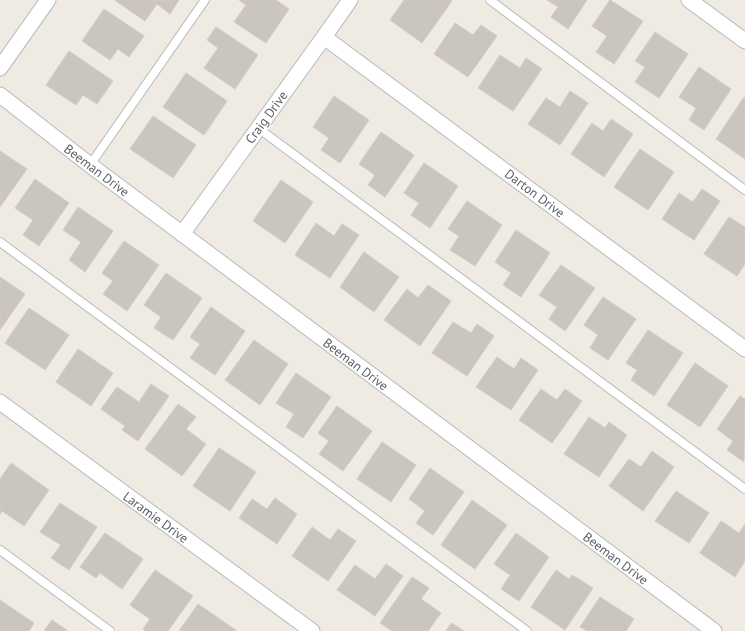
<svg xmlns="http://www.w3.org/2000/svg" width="745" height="631" font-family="'PT Sans',sans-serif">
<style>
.building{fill:#cac5bf;stroke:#d4ccc0}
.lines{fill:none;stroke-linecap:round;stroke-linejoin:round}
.service-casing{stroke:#b5babe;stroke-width:10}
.minor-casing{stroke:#b5babe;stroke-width:17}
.service{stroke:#fff;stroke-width:8}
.minor{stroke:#fff;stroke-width:15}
.labels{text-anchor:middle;stroke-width:3;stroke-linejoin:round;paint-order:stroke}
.street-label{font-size:13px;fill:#5b6065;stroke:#fff}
</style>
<rect width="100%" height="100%" fill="#efebe2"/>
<!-- building -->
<g class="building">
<path d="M 116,0 L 179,0 L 170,14 L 157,4 L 145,21 L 116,1 Z"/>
<path d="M 239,0 L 276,0 L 289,9 L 266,43 L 234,22 L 246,5 Z"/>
<path d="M 404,0 L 451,0 L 452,1 L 422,43 L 390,20 Z"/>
<path d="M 547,0 L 587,0 L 568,29 L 551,17 L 558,7 Z"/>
<path d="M 610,0 L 643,21 L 614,64 L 596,52 L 607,36 L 592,26 Z"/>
<path d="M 104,9 L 144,36 L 129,57 L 118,49 L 110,60 L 82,41 Z"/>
<path d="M 455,23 L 473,35 L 481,25 L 497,36 L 468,77 L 434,54 Z"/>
<path d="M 216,27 L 258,55 L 235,89 L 204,68 L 218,48 L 207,40 Z"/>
<path d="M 655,32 L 688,54 L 659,98 L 635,82 L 645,67 L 635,61 Z"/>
<path d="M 69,51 L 113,81 L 97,104 L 83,95 L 76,105 L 46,85 Z"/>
<path d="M 500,55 L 520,68 L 526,58 L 542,69 L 513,111 L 478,88 Z"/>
<path d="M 699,67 L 731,89 L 704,130 L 689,120 L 696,108 L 679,97 Z"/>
<path d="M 186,73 L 227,101 L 204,135 L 163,107 Z"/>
<path d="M 570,91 L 588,103 L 560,145 L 528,124 L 546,98 L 560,107 Z"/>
<path d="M 334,96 L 369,120 L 340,163 L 321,150 L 329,138 L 313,127 Z"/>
<path d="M 744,97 L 745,98 L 745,159 L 716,139 Z"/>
<path d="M 153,116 L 196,145 L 173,178 L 130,149 Z"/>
<path d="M 611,119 L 633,134 L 604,177 L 571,154 L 592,123 L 603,131 Z"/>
<path d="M 381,132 L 414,155 L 385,197 L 368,185 L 375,175 L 359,164 Z"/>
<path d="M 640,149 L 674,172 L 648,210 L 614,187 Z"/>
<path d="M 0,151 L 27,169 L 0,207 Z"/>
<path d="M 424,163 L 458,186 L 430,228 L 411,215 L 419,203 L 404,193 Z"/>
<path d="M 35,179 L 69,203 L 39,246 L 23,235 L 33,220 L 15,208 Z"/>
<path d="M 281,180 L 313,202 L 285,243 L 253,221 Z"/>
<path d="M 702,189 L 720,201 L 694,240 L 662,219 L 679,193 L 693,202 Z"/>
<path d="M 467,201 L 502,225 L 475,266 L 450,250 L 459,236 L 448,229 Z"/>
<path d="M 78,207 L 113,231 L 85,272 L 69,260 L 81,242 L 63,230 Z"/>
<path d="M 729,217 L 745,227 L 745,264 L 737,276 L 704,254 Z"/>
<path d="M 316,223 L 334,236 L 342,224 L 359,235 L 330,278 L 295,255 Z"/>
<path d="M 516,230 L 550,253 L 521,297 L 503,285 L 511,273 L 495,262 Z"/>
<path d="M 124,241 L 159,265 L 127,311 L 103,294 L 113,281 L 102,273 Z"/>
<path d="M 364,252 L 399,277 L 374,312 L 340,287 Z"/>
<path d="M 561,265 L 595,288 L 565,331 L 549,319 L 557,307 L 539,295 Z"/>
<path d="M 166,273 L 202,298 L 173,340 L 154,328 L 161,317 L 144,305 Z"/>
<path d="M 0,277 L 25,294 L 0,330 Z"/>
<path d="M 428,285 L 451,301 L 420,346 L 384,320 L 407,289 L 418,298 Z"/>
<path d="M 603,297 L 636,319 L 608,360 L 590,348 L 598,335 L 584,325 Z"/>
<path d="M 211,307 L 245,331 L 215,375 L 190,358 L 200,344 L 190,337 Z"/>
<path d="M 29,308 L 69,335 L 45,370 L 5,343 Z"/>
<path d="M 453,322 L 471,333 L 477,324 L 494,336 L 467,376 L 432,353 Z"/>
<path d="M 648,330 L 683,353 L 654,396 L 631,380 L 637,370 L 626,363 Z"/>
<path d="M 254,340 L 288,364 L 260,405 L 225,380 Z"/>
<path d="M 78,349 L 113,373 L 91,406 L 56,382 Z"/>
<path d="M 497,357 L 514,369 L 521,358 L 538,370 L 511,410 L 476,387 Z"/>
<path d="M 695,363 L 728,386 L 700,427 L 667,405 Z"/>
<path d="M 296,373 L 331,397 L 303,438 L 286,427 L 294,414 L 276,403 Z"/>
<path d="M 151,384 L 169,396 L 138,441 L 122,430 L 125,426 L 101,409 L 117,387 L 139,402 Z"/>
<path d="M 541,389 L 557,400 L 565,389 L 582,401 L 552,443 L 519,420 Z"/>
<path d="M 740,396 L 745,399 L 744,462 L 727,450 L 733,441 L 717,429 Z"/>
<path d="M 178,404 L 196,417 L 186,429 L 206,444 L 182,476 L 145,449 Z"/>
<path d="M 337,406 L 372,431 L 343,471 L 319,454 L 329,441 L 318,433 Z"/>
<path d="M 589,417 L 605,428 L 609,422 L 627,435 L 599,477 L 564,454 Z"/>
<path d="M 382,442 L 416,465 L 391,502 L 357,479 Z"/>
<path d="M 219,448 L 256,472 L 230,511 L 193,486 Z"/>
<path d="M 652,451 L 674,467 L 643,511 L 609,486 L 629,459 L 641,467 Z"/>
<path d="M 11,463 L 49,490 L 24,526 L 2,511 L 0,514 L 0,479 Z"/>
<path d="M 430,468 L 464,492 L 433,535 L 416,523 L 425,511 L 409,499 Z"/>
<path d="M 676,491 L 709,513 L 689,543 L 655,521 Z"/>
<path d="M 275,498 L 297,514 L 277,544 L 239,518 L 252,499 L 267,509 Z"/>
<path d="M 472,500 L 507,525 L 475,569 L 441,545 Z"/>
<path d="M 60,503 L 97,527 L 69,570 L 51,558 L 61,545 L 40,532 Z"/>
<path d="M 721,521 L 739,533 L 745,524 L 745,561 L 735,577 L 700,553 Z"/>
<path d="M 312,527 L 330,540 L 338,529 L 356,541 L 328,581 L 292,556 Z"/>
<path d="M 105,533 L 143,559 L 122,589 L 100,573 L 96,578 L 80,567 Z"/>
<path d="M 516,533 L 549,557 L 519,601 L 501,589 L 510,575 L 494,564 Z"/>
<path d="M 386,564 L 403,576 L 375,616 L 337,590 L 355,565 L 375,579 Z"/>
<path d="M 155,570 L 193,596 L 168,631 L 145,631 L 143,629 L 150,619 L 130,605 Z"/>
<path d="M 556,570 L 569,579 L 572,575 L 593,588 L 565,630 L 531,607 Z"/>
<path d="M 412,577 L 429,588 L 421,599 L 441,613 L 428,631 L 392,631 L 380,623 Z"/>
<path d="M 600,597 L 634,619 L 626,631 L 587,631 L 580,627 Z"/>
<path d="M 0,600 L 34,623 L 29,631 L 0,631 Z"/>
<path d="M 198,604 L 237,631 L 179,631 Z"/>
<path d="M 52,620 L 68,631 L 44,631 Z"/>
<path d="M 451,623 L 464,631 L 446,631 Z"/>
</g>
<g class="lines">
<!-- service casing -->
<g class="service-casing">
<g id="service">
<path d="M 490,0 L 745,190"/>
<path d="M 258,128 L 745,489"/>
<path d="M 90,165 L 205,0"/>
<path d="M 0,242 L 527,631"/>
<path d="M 0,550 L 110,631"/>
</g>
</g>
<!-- minor casing -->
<g class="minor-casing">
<g id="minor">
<path d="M 689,0 L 745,41"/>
<path d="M 324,37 L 745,349"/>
<path d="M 0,68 L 48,0"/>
<path d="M 0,95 L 90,165 L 714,631"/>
<path d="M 182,234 L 324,37 L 350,0"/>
<path d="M 0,402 L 312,631"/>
</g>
</g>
<!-- service -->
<use href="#service" class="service"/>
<!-- minor -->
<use href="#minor" class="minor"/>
</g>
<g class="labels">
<!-- street labels -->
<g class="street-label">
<text transform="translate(266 117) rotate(-54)" y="5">Craig Drive</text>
<text transform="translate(97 170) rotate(37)" y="5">Beeman Drive</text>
<text transform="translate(535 193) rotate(37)" y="5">Darton Drive</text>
<text transform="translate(356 364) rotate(37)" y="5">Beeman Drive</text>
<text transform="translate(156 517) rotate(36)" y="5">Laramie Drive</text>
<text transform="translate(616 558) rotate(37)" y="5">Beeman Drive</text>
</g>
</g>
</svg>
